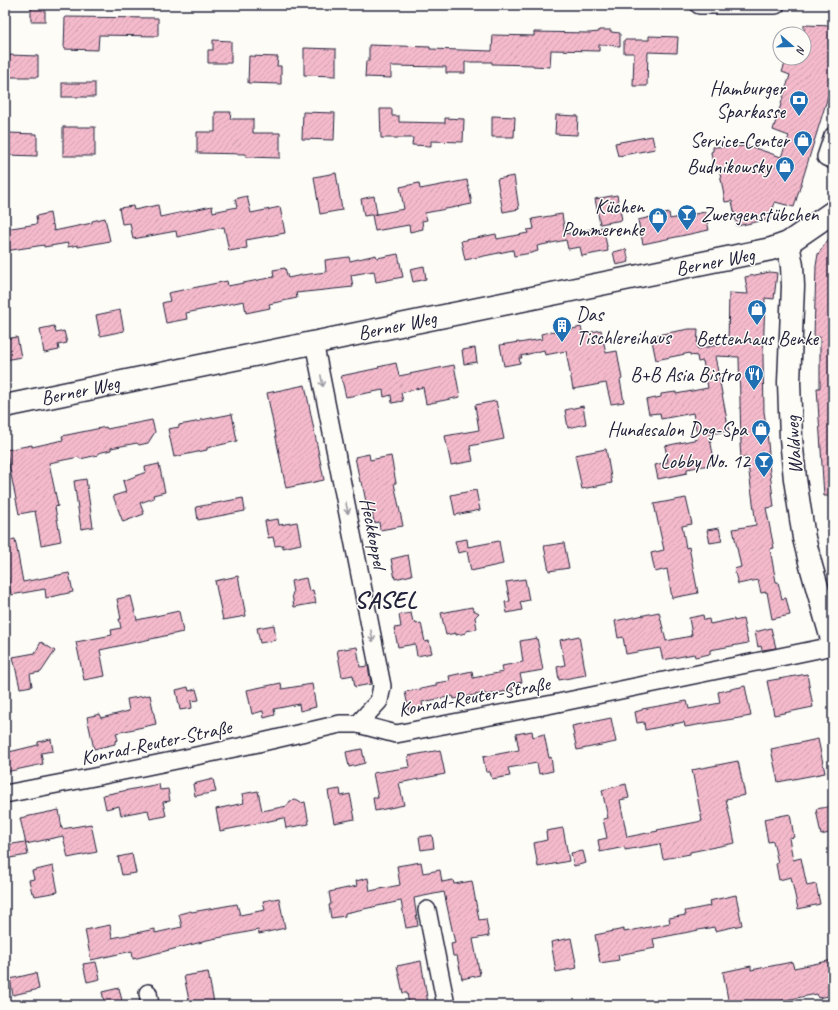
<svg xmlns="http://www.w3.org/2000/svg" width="838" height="1010" font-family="Caveat,sans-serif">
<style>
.building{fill:url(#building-hatch);stroke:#22223b}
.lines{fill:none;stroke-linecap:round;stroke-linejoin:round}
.street-casing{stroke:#22223b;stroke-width:20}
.secondary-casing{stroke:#22223b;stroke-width:25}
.street{stroke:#fdfcf7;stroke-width:17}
.secondary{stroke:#fdfcf7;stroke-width:22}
.oneway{stroke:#9a9aa2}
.labels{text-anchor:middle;stroke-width:3;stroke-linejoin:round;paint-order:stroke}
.poi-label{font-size:20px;fill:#22223b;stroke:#fdfcf7;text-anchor:end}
.street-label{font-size:20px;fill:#22223b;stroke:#fdfcf7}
.district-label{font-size:24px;font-weight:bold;letter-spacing:1px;fill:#22223b;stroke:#fdfcf7}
</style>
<defs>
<pattern id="building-hatch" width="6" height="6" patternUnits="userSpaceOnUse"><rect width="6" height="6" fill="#f4bacc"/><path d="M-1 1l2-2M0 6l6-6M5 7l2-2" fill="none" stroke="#d1a0b0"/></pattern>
</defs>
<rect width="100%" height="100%" fill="#fdfcf7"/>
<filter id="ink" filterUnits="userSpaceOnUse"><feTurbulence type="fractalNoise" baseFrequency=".025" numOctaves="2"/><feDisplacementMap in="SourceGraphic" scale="8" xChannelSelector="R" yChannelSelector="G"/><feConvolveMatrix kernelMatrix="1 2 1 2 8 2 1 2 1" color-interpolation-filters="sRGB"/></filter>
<g filter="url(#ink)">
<!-- building -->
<g class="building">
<rect x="31" y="7" width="14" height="14"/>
<path d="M 65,17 L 158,18 L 158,36 L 99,35 L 98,50 L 64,49 Z"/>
<path d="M 804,25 L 833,26 L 833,80 L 794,207 L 775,202 L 770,219 L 737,226 L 732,201 L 725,202 L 719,167 L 713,166 L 711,152 L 713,151 L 713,147 L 749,146 L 781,157 L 789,136 L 773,130 L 790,75 L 782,72 L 787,58 L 804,58 Z"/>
<path d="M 599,30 L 611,30 L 611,32 L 620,33 L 620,46 L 599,45 L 599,51 L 551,50 L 550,67 L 533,66 L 533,65 L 492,64 L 492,62 L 465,62 L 465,73 L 446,73 L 446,67 L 391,66 L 391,78 L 365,77 L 366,61 L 369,61 L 369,45 L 430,47 L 430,49 L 492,51 L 493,35 L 534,36 L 534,32 L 589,33 L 599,32 Z"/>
<path d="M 649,36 L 678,37 L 677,53 L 648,52 L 647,86 L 633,86 L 634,53 L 624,53 L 624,40 L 649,40 Z"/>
<path d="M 213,40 L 231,41 L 231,63 L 208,63 L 208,50 L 213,50 Z"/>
<path d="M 304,48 L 336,49 L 336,76 L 304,75 Z"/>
<path d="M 9,55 L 38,56 L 38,77 L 9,77 Z"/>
<path d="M 249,56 L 278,57 L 277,66 L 281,66 L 281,84 L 248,83 Z"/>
<rect x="62" y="83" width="33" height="14"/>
<path d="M 380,109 L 392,109 L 392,116 L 399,116 L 399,122 L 445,123 L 445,118 L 464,119 L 463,142 L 431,141 L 431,146 L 412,145 L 413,138 L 381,138 Z"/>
<path d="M 215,112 L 231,112 L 230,119 L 253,119 L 253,133 L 280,133 L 280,158 L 246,157 L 246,154 L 197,153 L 197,132 L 215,132 Z"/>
<path d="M 303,112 L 335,113 L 334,140 L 302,139 Z"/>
<path d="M 556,115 L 578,116 L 577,135 L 555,134 Z"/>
<path d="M 492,116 L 515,117 L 514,137 L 492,137 Z"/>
<rect x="63" y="127" width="32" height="29"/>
<path d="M 8,133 L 37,134 L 37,156 L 8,155 Z"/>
<path d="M 652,136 L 655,149 L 618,156 L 615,143 Z"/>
<path d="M 336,173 L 342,210 L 320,214 L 314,177 Z"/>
<path d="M 514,176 L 519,209 L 503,212 L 497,179 Z"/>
<path d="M 467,180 L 472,204 L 425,213 L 427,220 L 422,221 L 423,229 L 410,232 L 409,225 L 375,231 L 372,215 L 404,209 L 400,187 L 419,183 L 420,189 Z"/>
<path d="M 617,195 L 622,220 L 600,224 L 595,199 Z"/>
<path d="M 247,196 L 251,213 L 280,207 L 285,233 L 246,240 L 247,248 L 229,251 L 224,227 L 177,237 L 176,231 L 133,239 L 130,223 L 122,224 L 119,208 L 133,206 L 134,210 L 158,205 L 160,217 L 212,206 L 213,212 L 237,207 L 235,199 Z"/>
<path d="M 374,196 L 377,214 L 364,216 L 361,199 Z"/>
<path d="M 705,212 L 709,230 L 643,244 L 638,220 L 669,213 L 670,219 Z"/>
<path d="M 50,213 L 52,225 L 53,224 L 54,231 L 92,223 L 92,221 L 105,218 L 110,241 L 78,247 L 78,245 L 68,247 L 68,243 L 44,247 L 44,245 L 5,251 L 5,229 L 37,224 L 36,216 Z"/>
<path d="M 562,214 L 565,234 L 603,227 L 608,251 L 582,256 L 580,247 L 568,249 L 566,240 L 537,246 L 538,251 L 531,253 L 514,256 L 513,250 L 465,260 L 461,241 L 496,234 L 497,239 L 528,233 L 527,230 L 534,229 L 532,219 Z"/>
<path d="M 833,233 L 833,496 L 824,496 L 817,388 L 820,388 L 820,337 L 814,337 L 816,266 L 818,254 Z"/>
<path d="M 626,249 L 629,262 L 616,265 L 613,252 Z"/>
<path d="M 398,254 L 403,277 L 376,282 L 374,271 L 351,275 L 353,287 L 296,293 L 297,298 L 269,304 L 270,308 L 246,313 L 244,301 L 186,313 L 187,319 L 166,323 L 162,303 L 170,301 L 168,293 L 227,281 L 228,286 L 274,277 L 273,270 L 285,268 L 288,278 L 302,275 L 326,272 L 325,260 L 349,257 L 350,261 L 376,255 L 377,258 Z"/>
<path d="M 424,266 L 426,279 L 413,282 L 410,269 Z"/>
<path d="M 770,272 L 777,273 L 774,299 L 765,298 L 763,357 L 764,412 L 767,431 L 769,454 L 768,455 L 774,507 L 766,508 L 774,548 L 770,549 L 776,582 L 778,582 L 782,599 L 786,598 L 790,615 L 772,619 L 767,592 L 761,593 L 758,580 L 738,584 L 734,569 L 741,567 L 733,529 L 756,525 L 747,457 L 741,458 L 740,444 L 741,444 L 739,357 L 715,356 L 729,431 L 709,434 L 715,464 L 687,469 L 687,473 L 658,479 L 655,465 L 668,462 L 665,446 L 698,439 L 693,413 L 661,419 L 660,413 L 649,414 L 646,400 L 661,397 L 661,394 L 676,392 L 676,394 L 708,388 L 703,361 L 698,362 L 697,356 L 690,355 L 690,353 L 656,360 L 651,336 L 689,329 L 698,329 L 697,349 L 728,343 L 729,293 L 748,294 L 745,277 Z"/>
<path d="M 120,310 L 124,331 L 100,336 L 96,315 Z"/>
<path d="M 54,326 L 56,333 L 64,331 L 67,343 L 58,345 L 59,350 L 44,353 L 40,329 Z"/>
<path d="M 581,327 L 583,334 L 601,330 L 606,353 L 617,351 L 622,379 L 620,380 L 624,402 L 611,404 L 606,383 L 573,389 L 566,351 L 545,355 L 544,350 L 521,356 L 522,358 L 519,358 L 520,363 L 504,366 L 500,345 L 519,342 L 519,343 L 542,339 L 541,334 L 559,330 L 560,332 Z"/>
<path d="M 17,337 L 21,357 L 5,360 L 5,339 Z"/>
<path d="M 475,348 L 477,362 L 464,364 L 462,350 Z"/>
<path d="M 396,363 L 399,376 L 454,365 L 460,397 L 426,404 L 423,387 L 401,393 L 403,401 L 392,403 L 391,395 L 384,397 L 383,390 L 346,397 L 341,376 L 379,368 L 378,367 Z"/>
<path d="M 305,385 L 324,480 L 286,488 L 267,393 Z"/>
<path d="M 496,401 L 504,439 L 470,446 L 473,461 L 451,465 L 445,436 L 479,430 L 475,405 Z"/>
<path d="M 583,406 L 586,424 L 568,428 L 565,410 Z"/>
<path d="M 232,414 L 237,441 L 207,448 L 207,450 L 174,457 L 168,429 L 179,427 L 179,425 L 201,421 L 201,420 Z"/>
<path d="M 152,420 L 155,432 L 148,443 L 139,445 L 137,443 L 111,448 L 111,450 L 98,453 L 98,455 L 80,459 L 79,457 L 49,463 L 58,506 L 55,507 L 61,541 L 41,545 L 35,511 L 19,514 L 6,450 L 32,445 L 32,447 L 63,440 L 62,436 L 106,427 L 107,429 Z"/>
<path d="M 606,449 L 612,483 L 582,489 L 575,455 Z"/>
<path d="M 369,454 L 370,460 L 391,456 L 396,483 L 394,483 L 403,526 L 380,530 L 379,522 L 374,523 L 372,511 L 368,512 L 362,482 L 360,482 L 355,457 Z"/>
<path d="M 159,464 L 165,492 L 153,495 L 154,498 L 140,503 L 144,514 L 123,522 L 113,496 L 126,492 L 123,481 L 146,472 L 145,467 Z"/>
<path d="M 86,479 L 93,527 L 81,529 L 74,481 Z"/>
<path d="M 476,490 L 480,510 L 455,515 L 451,495 Z"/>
<path d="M 243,498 L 245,511 L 198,520 L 196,507 Z"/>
<path d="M 686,498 L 692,524 L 682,526 L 686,548 L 689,547 L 698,593 L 672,598 L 667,569 L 655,572 L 651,553 L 664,550 L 654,504 Z"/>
<path d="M 278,519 L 279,525 L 297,522 L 301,544 L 283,548 L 283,545 L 275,546 L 273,537 L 268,538 L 265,521 Z"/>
<path d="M 719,528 L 722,541 L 710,543 L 707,530 Z"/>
<path d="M 15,539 L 23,582 L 69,573 L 73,592 L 46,598 L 45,589 L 11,595 L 5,560 L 5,541 Z"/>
<path d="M 467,539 L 468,547 L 499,541 L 503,564 L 471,571 L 467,551 L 458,553 L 455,541 Z"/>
<path d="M 564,543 L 569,568 L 549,571 L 544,546 Z"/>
<path d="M 408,555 L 412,575 L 395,579 L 391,559 Z"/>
<path d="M 238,576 L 246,616 L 223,620 L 215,581 Z"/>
<path d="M 306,578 L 309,591 L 313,590 L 316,603 L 294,607 L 292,594 L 293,593 L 291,581 Z"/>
<path d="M 525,579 L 529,600 L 520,602 L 522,610 L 507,613 L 505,602 L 510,601 L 506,582 Z"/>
<path d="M 131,596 L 137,620 L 179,611 L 183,632 L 100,650 L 105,676 L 84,680 L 76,642 L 112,635 L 111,630 L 121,628 L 119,619 L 121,619 L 117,599 Z"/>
<path d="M 472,607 L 473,610 L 479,613 L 475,617 L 477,629 L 466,631 L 466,633 L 456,635 L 456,633 L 446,635 L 441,613 Z"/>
<path d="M 659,612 L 666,641 L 691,636 L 690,635 L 692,635 L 689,618 L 703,615 L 704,620 L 709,619 L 710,624 L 734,619 L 734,621 L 743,619 L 748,643 L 710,650 L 710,654 L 695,657 L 694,654 L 663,660 L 660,648 L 626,654 L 623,637 L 618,638 L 615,621 Z"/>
<path d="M 411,613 L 413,622 L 415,621 L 416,624 L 421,623 L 425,642 L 429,641 L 432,653 L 417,656 L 415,644 L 398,647 L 394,628 L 401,627 L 399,615 Z"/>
<path d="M 274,625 L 276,640 L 260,643 L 257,628 Z"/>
<path d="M 771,628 L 776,648 L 762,650 L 761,646 L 758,647 L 755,632 Z"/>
<path d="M 579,636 L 586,675 L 559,680 L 557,667 L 565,665 L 560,640 Z"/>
<path d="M 537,638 L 543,670 L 520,674 L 522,682 L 512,684 L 513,690 L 486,695 L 485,693 L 454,699 L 453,696 L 422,702 L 423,708 L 409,711 L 405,692 L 436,686 L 436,683 L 450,681 L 449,676 L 472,671 L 473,678 L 503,672 L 502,666 L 523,662 L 520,641 Z"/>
<path d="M 41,642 L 55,651 L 41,672 L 30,674 L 32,686 L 20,688 L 13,657 L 35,653 Z"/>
<path d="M 357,647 L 360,667 L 368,666 L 371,684 L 355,687 L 353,675 L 342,677 L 337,650 Z"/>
<path d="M 807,674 L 813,707 L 774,715 L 767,681 Z"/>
<path d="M 281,683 L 282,689 L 312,684 L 316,707 L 300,711 L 299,704 L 274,709 L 275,715 L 264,718 L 263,711 L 252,714 L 247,690 Z"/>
<path d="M 745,686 L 751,716 L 685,727 L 684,722 L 645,730 L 644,722 L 637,723 L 635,712 L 642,710 L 642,709 L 687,701 L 689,709 L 720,703 L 718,692 Z"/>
<path d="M 188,687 L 189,691 L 196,689 L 199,700 L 191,701 L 192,708 L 180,710 L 176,690 Z"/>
<path d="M 150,695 L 156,724 L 116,733 L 118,740 L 115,741 L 115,744 L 94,749 L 87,717 L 100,714 L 101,718 L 129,711 L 127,699 Z"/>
<path d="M 611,718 L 616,742 L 577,750 L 572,726 Z"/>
<path d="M 532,731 L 533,737 L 544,734 L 549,758 L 551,757 L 553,771 L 539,774 L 537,763 L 508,768 L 510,776 L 492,779 L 490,772 L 486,772 L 483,757 L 519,750 L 516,734 Z"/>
<path d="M 51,739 L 53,751 L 41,753 L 43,764 L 6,772 L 5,765 L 5,753 L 38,745 L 38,742 Z"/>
<path d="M 818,739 L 825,773 L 778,782 L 771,749 Z"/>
<path d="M 362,749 L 365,763 L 349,767 L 346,752 Z"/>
<path d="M 440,750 L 445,774 L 399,783 L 404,805 L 375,811 L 373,798 L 378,798 L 373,773 L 410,767 L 408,756 Z"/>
<path d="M 738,761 L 745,795 L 726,799 L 735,843 L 690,852 L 690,854 L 663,859 L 660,844 L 625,850 L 625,847 L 600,852 L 598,840 L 607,838 L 603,819 L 608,818 L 602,790 L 626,784 L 629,798 L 620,800 L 627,837 L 658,831 L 657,830 L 702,821 L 692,770 Z"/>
<path d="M 213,779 L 216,792 L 195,796 L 193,784 Z"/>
<path d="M 159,784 L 160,790 L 168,789 L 170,801 L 163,802 L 166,816 L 150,819 L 148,810 L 121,815 L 119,806 L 106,809 L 103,795 Z"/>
<path d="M 340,789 L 341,796 L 350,794 L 355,819 L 334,823 L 328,791 Z"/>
<path d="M 258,791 L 262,811 L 287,806 L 290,801 L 296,800 L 301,803 L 305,802 L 309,824 L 286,828 L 284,818 L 220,831 L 216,809 L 244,803 L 242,794 Z"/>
<path d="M 833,806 L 833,832 L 821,835 L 816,809 Z"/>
<path d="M 59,810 L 62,829 L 91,824 L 97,852 L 68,858 L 63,836 L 26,844 L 20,818 Z"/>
<path d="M 790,814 L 794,837 L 789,838 L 793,860 L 801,858 L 807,886 L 816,884 L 820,904 L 798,909 L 791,877 L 779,880 L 776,864 L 778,863 L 773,841 L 768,842 L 764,819 Z"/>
<path d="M 563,828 L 569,861 L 538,867 L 534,843 L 547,840 L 546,831 Z"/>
<path d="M 432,835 L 434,848 L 421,850 L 419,837 Z"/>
<path d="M 25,842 L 28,855 L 10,858 L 7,845 Z"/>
<path d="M 583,851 L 586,863 L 574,866 L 571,853 Z"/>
<path d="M 132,854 L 136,873 L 122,875 L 118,857 Z"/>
<path d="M 421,862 L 423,873 L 440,870 L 442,882 L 453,880 L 454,884 L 472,881 L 479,920 L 486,919 L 489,936 L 473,939 L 480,975 L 462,979 L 457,956 L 453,956 L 451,944 L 455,943 L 444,892 L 414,898 L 418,926 L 406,928 L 401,901 L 345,913 L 345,916 L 331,918 L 329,905 L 331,904 L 329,892 L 357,886 L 356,881 L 368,878 L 370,891 L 400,885 L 397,866 Z"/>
<path d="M 53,866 L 58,892 L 35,896 L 34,893 L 32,893 L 29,880 L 34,879 L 32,871 Z"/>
<path d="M 736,895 L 742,925 L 715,931 L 714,927 L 653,939 L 655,948 L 618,955 L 619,960 L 600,963 L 595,935 L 624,929 L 624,932 L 670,923 L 669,918 L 686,915 L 685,911 L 710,906 L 709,901 Z"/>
<path d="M 279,898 L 285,928 L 259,934 L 258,930 L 202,941 L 202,942 L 133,959 L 132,951 L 91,960 L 85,930 L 110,925 L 112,938 L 155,929 L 155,933 L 182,927 L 179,914 L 191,911 L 192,912 L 237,904 L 240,915 L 265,910 L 263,901 Z"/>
<path d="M 571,938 L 577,968 L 556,972 L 551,942 Z"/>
<path d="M 833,960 L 833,995 L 818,998 L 817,994 L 759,1005 L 729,1005 L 723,972 L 751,966 L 751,970 L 792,962 L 794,968 Z"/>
<path d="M 421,961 L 428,1003 L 426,1003 L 426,1005 L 409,1005 L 407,993 L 403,993 L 397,966 Z"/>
<path d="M 96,962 L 100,979 L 87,982 L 83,964 Z"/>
<path d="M 208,972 L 214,1003 L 201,1005 L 190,1005 L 184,976 Z"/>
<path d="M 36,973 L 39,989 L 13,995 L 10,979 Z"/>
<path d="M 119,988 L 123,1005 L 105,1005 L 102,992 Z"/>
</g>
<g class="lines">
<!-- street casing -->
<g class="street-casing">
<g id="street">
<path d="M 699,5 L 776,5"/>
<path d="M 833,136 L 826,157 L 833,160"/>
<path d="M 314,342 L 382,686 L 379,701 L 358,724"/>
<path d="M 5,794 L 94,777 L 254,744 L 340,724 L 358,724 L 396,734 L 553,704 L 833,646"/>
<path d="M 427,910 L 446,1005"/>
<path d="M 148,993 L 150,1005"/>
</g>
</g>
<!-- secondary casing -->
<g class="secondary-casing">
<g id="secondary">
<path d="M 788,243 L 792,266 L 793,286 L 789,382 L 791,438 L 795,479 L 804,538 L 811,566 L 833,643"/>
<path d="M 5,406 L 771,249 L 788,243 L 833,212"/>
</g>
</g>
<!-- street -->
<use href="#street" class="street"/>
<!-- secondary -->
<use href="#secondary" class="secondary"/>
</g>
<!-- one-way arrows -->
<defs><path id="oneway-shaft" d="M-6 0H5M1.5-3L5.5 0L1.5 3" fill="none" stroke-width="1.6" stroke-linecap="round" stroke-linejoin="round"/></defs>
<g class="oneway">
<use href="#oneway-shaft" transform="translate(322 381) rotate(79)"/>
<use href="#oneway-shaft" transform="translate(347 508) rotate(79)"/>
<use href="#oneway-shaft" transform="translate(372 636) rotate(79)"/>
</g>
</g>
<!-- icons -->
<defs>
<g id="bank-pin" transform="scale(1)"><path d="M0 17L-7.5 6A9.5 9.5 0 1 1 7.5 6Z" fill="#1f6fb2" stroke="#fdfcf7"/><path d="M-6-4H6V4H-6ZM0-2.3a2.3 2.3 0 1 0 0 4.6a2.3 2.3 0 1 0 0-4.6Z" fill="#fff"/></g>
<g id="shop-pin" transform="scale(1)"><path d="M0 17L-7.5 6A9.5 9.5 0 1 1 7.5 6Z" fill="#1f6fb2" stroke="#fdfcf7"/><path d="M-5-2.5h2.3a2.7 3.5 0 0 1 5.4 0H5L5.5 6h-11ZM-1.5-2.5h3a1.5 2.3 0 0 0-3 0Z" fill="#fff"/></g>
<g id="bar-pin" transform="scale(1)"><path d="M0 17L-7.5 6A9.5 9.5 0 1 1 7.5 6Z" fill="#1f6fb2" stroke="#fdfcf7"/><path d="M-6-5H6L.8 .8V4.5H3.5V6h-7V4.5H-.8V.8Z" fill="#fff"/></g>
<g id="building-pin" transform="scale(1)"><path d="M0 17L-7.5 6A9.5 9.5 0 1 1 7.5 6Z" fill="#1f6fb2" stroke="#fdfcf7"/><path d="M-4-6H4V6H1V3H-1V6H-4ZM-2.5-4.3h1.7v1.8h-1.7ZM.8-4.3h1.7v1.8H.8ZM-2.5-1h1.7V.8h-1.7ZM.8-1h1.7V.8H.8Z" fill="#fff"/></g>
<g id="restaurant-pin" transform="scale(1)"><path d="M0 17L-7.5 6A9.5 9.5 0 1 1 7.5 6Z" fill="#1f6fb2" stroke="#fdfcf7"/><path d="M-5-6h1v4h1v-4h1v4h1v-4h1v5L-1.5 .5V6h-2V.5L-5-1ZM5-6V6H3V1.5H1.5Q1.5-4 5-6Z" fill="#fff"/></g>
</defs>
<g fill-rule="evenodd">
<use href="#bank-pin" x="799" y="100"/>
<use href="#shop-pin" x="803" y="140"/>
<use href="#shop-pin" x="785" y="166"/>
<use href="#bar-pin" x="687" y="214"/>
<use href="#shop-pin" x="658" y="217"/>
<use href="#shop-pin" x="757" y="309"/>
<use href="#building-pin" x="562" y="326"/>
<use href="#restaurant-pin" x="754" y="374"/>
<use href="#shop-pin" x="761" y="429"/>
<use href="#bar-pin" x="764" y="461"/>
</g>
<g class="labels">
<!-- poi labels -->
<g class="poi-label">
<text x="785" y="95">Hamburger<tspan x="785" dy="23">Sparkasse</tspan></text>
<text x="789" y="147">Service-Center</text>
<text x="771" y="173">Budnikowsky</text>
<text x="644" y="213">Küchen<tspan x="644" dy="23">Pommerenke</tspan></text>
<text x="701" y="221" text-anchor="start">Zwergenstübchen</text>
<text x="576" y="321" text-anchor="start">Das<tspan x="576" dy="23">Tischlereihaus</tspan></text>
<text x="757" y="345" text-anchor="middle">Bettenhaus Benke</text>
<text x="740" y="381">B+B Asia Bistro</text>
<text x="747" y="436">Hundesalon Dog-Spa</text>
<text x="750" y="468">Lobby No. 12</text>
</g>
<!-- street labels -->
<g class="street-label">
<text transform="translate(715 261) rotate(-11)" y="7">Berner Weg</text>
<text transform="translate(397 325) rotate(-12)" y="7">Berner Weg</text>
<text transform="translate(80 390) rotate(-12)" y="7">Berner Weg</text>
<text transform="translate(793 445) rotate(-94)" y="7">Waldweg</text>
<text transform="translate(374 533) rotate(79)" y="7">Heckkoppel</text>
<text transform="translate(474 696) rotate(-10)" y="7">Konrad-Reuter-Straße</text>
<text transform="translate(156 742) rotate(-12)" y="7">Konrad-Reuter-Straße</text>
</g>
<!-- district labels -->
<g class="district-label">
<text x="386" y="608">SASEL</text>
</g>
</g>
<!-- margin -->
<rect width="838" height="1010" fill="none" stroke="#fdfcf7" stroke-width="20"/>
<rect x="10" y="10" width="818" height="990" fill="none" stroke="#22223b" stroke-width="1.5" filter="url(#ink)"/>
<!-- north arrow -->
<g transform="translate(792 46) rotate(110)"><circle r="19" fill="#fdfcf7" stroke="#a5a5ac"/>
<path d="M0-3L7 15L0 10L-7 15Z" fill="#1f6fb2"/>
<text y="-6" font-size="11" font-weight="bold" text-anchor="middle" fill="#22223b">N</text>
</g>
</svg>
